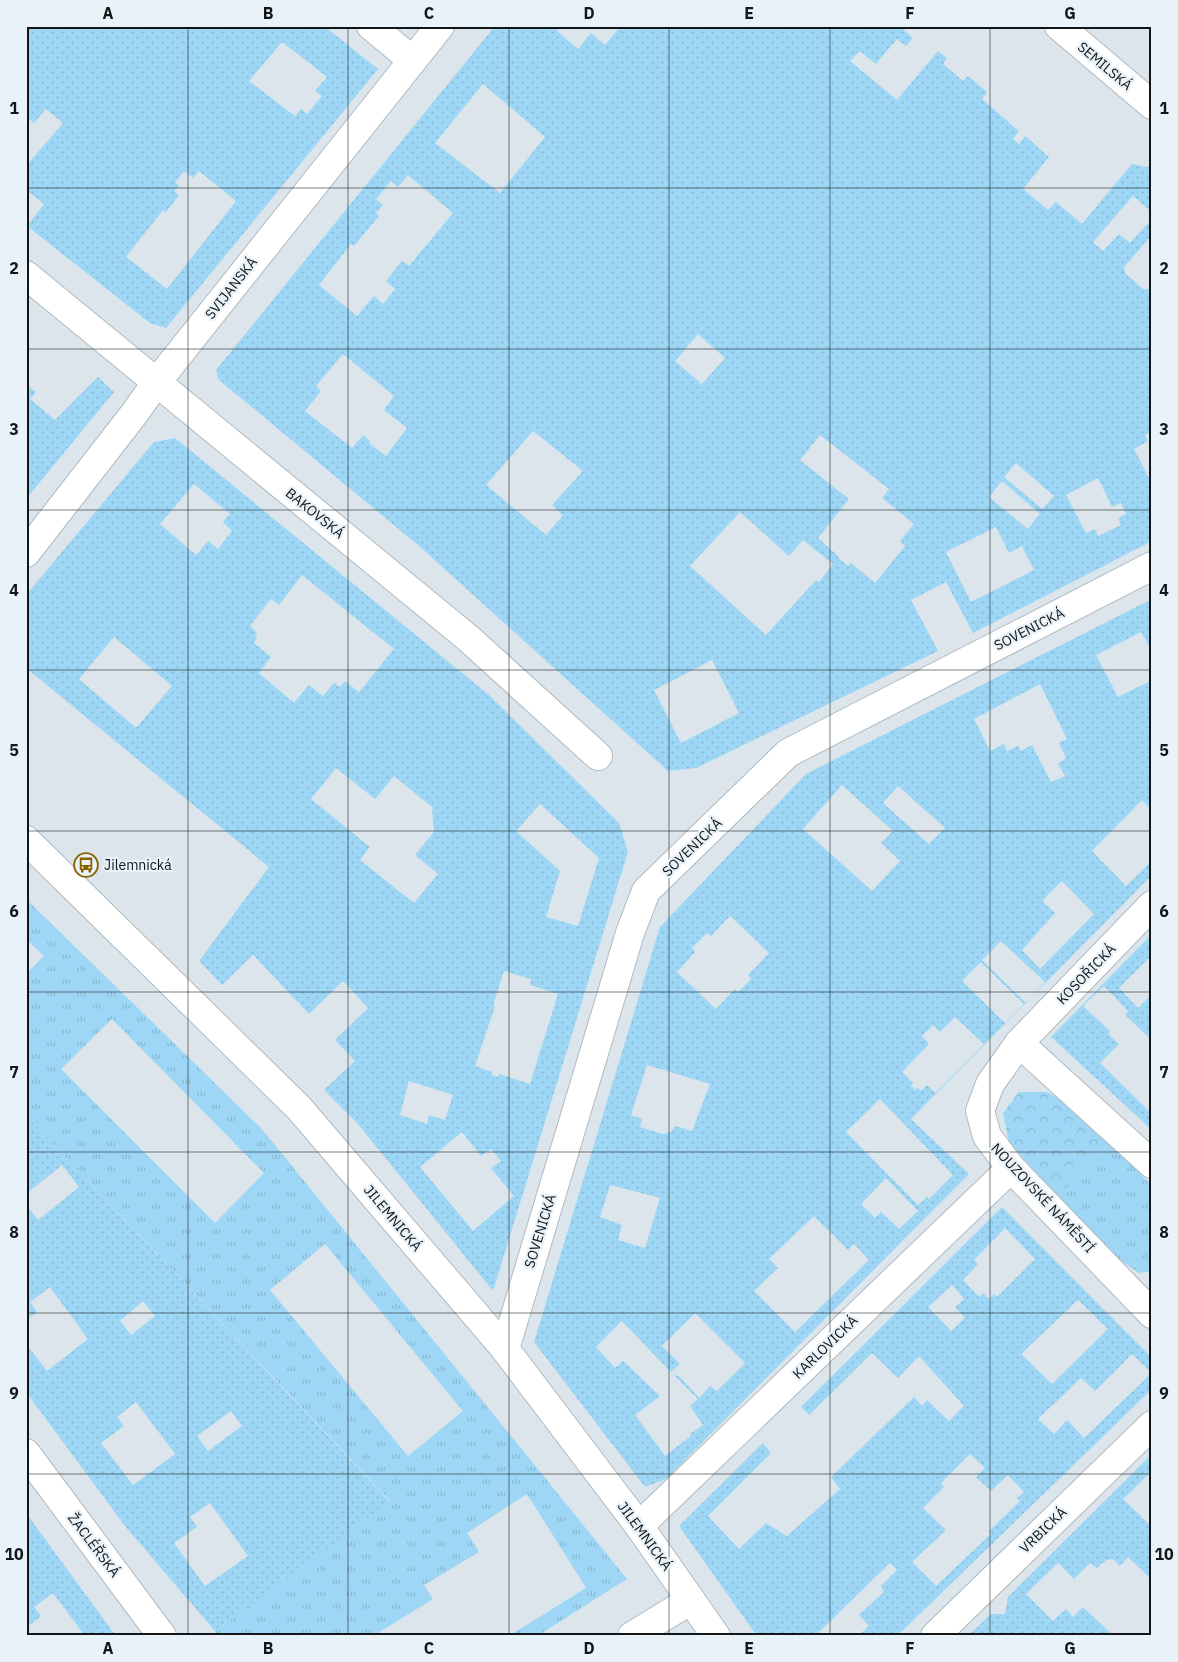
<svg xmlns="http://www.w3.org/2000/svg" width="1178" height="1662" font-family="'IBM Plex Sans',sans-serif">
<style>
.grass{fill:url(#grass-tufts);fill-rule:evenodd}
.park{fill:url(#park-crowns)}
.garden{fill:url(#garden-dots);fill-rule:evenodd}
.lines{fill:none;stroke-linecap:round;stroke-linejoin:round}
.street-casing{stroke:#b0bac0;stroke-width:30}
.secondary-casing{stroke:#b0bac0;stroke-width:30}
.street{stroke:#fff;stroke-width:28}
.secondary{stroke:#fff;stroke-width:28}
.grid{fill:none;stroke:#131618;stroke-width:1;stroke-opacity:0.55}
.labels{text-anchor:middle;stroke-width:4.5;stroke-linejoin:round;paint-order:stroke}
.street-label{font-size:14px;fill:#131618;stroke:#e8f2f8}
.poi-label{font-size:14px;fill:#131618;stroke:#e8f2f8;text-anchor:start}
.neatline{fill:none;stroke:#131618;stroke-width:2}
.grid-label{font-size:16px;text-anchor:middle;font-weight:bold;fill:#131618}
</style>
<defs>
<pattern id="grass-tufts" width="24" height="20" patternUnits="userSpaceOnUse" patternTransform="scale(1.25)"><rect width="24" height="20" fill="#9ed7f6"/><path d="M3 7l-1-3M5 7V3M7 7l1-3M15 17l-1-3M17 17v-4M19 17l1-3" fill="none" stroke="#87b8d2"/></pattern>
<pattern id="park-crowns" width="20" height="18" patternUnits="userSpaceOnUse" patternTransform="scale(1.25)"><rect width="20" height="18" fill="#9ed7f6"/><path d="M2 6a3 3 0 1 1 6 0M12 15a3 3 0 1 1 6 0" fill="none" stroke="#87b8d2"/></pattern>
<pattern id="garden-dots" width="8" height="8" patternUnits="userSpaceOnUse" patternTransform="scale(1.25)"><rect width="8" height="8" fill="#9ed7f6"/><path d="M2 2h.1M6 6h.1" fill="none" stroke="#87b8d2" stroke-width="1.8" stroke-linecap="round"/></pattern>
</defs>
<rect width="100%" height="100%" fill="#dbe5eb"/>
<!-- grass -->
<g class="grass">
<path d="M 26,899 L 262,1129 L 627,1579 L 537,1636 L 509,1636 L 586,1588 L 527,1494 L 467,1533 L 479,1552 L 424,1585 L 433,1599 L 373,1636 L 218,1636 L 215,1631 L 390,1501 L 26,1115 L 26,974 L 44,956 L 26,939 ZM 112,1019 L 264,1173 L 215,1223 L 61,1069 ZM 325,1244 L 463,1411 L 408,1456 L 270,1290 Z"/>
<path d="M 1110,1142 L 1152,1186 L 1152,1271 L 1139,1273 L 1119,1259 L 1058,1196 Z"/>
</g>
<!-- park -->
<path class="park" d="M 1019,1092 L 1047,1092 L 1071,1105 L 1110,1142 L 1058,1196 L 1009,1143 L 1003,1113 Z"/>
<!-- garden -->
<g class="garden">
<path d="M 26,26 L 324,26 L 378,69 L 166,328 L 150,323 L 27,226 L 44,204 L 26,190 L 26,166 L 63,123 L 46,109 L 34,123 L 26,117 ZM 282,42 L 327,77 L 315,91 L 322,96 L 307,114 L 301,109 L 295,116 L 249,81 ZM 184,171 L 193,178 L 199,171 L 236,201 L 167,289 L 126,257 L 163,210 L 166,212 L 179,195 L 174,191 L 179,186 L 175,182 Z"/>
<path d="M 495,26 L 561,26 L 557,31 L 578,49 L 591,33 L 605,45 L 621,26 L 899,26 L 913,38 L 906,46 L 897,39 L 876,64 L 860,51 L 850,61 L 897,100 L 938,51 L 947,58 L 943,64 L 963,81 L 968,76 L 987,92 L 982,99 L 1019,131 L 1013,139 L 1019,144 L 1025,136 L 1049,157 L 1023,189 L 1048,210 L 1056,202 L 1082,224 L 1132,164 L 1152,168 L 1152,212 L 1133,196 L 1093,242 L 1103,251 L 1119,234 L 1130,243 L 1152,219 L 1152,235 L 1124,267 L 1125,273 L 1143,289 L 1152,289 L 1152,431 L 1145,435 L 1148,441 L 1134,449 L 1152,484 L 1152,541 L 973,633 L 946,582 L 911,600 L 938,651 L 696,768 L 668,771 L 419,546 L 219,380 L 216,370 ZM 483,84 L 545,137 L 500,193 L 435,143 ZM 408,175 L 453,213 L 409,266 L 402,261 L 386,281 L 395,289 L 383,304 L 374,296 L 357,316 L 319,285 L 351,244 L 354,246 L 379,216 L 376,213 L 383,205 L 376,199 L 391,181 L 398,187 ZM 698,334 L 725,358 L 702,384 L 675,361 ZM 343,354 L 394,396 L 384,410 L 407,428 L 386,456 L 369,443 L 370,441 L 363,435 L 352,448 L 305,411 L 321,391 L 316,386 ZM 533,431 L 583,471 L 552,505 L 563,515 L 546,535 L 486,485 ZM 820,435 L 889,489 L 882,498 L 914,524 L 900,541 L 905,546 L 875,583 L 851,563 L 848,566 L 838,558 L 839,557 L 818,538 L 849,499 L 800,460 ZM 1016,463 L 1054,496 L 1042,509 L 1004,477 ZM 1098,478 L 1112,507 L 1121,503 L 1126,514 L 1118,518 L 1121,525 L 1098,536 L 1095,529 L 1086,533 L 1066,495 ZM 1002,481 L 1040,514 L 1028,529 L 989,497 ZM 740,512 L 789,556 L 803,540 L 833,564 L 819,582 L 816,580 L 766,635 L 690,566 ZM 996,527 L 1009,553 L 1022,546 L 1034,570 L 971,602 L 946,552 ZM 712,660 L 739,713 L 681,743 L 654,690 Z"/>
<path d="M 98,377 L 114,392 L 26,499 L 26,385 L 36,392 L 30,399 L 55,420 Z"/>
<path d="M 175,438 L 489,695 L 619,823 L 628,852 L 493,1291 L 358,1124 L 324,1090 L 355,1061 L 335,1040 L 368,1008 L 343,981 L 309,1014 L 253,955 L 222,985 L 199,961 L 269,867 L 26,668 L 26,595 L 154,442 ZM 194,484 L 230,514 L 223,522 L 232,531 L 218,549 L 208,541 L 196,555 L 160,524 ZM 302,575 L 394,649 L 359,692 L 345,681 L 340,687 L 334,683 L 323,696 L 309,685 L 294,703 L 259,673 L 271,657 L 254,643 L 257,638 L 255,635 L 257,633 L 250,626 L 271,599 L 279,605 ZM 114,637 L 172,686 L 136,728 L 79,679 ZM 336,768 L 375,799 L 394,776 L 432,807 L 434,832 L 415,855 L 438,874 L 414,903 L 360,860 L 370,847 L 311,799 ZM 540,804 L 599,858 L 578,926 L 546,917 L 560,871 L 516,831 ZM 504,971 L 531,979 L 530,985 L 558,994 L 530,1084 L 500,1074 L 498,1077 L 491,1075 L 492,1072 L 475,1066 L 495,1006 L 493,1005 ZM 409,1081 L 453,1095 L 445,1120 L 429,1115 L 427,1124 L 400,1115 ZM 462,1132 L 481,1156 L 491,1149 L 501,1161 L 491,1168 L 514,1196 L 473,1231 L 420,1167 Z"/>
<path d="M 1152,599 L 1152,651 L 1141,632 L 1096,655 L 1118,697 L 1152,680 L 1152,810 L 1142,800 L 1092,851 L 1126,886 L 1152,861 L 1152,875 L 911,1119 L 969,1174 L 666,1479 L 645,1487 L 534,1342 L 660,927 L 806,774 ZM 1040,684 L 1067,739 L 1059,743 L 1066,758 L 1058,764 L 1065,776 L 1051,782 L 1032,745 L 1021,751 L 1018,746 L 1007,751 L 1004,744 L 990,751 L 974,719 ZM 842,785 L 893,831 L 881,843 L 900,861 L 872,891 L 803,829 ZM 898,786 L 945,828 L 929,844 L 883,803 ZM 1062,881 L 1094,914 L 1040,969 L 1022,950 L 1055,913 L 1042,901 ZM 730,916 L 769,953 L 748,975 L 751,979 L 738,992 L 735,989 L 716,1009 L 677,972 L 695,952 L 692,948 L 707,933 L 711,936 ZM 1001,941 L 1045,982 L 1026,1003 L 982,960 ZM 981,962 L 1024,1004 L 1005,1023 L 962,981 ZM 955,1017 L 984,1044 L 935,1093 L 927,1085 L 921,1091 L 918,1088 L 915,1090 L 911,1085 L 913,1083 L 902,1072 L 929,1044 L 922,1036 L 933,1025 L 940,1032 ZM 647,1065 L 710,1084 L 692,1131 L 675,1126 L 671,1132 L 663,1134 L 640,1127 L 642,1119 L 631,1115 ZM 880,1099 L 953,1175 L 929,1199 L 927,1197 L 918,1205 L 846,1132 ZM 886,1178 L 918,1211 L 899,1229 L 881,1212 L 875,1218 L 861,1204 ZM 610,1185 L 660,1198 L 645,1248 L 618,1240 L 622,1225 L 600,1217 ZM 814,1216 L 848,1250 L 854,1244 L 869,1260 L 795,1332 L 754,1291 L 778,1268 L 769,1259 ZM 695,1313 L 745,1363 L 717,1391 L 710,1386 L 699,1398 L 680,1377 L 673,1374 L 698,1399 L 690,1406 L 703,1425 L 690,1434 L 691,1436 L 665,1456 L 635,1415 L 660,1396 L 623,1361 L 615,1368 L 596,1347 L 622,1321 L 671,1372 L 680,1364 L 662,1346 Z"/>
<path d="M 1152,934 L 1152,955 L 1119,988 L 1138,1008 L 1152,994 L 1152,1040 L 1125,1015 L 1128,1011 L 1104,986 L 1083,1006 L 1110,1031 L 1108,1034 L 1119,1044 L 1100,1063 L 1152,1114 L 1152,1130 L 1051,1037 Z"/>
<path d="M 26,1115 L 390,1502 L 215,1631 L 125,1526 L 26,1392 L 26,1344 L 47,1371 L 88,1339 L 50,1287 L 30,1302 L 37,1312 L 26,1320 L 26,1205 L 38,1220 L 79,1187 L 62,1165 L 26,1194 ZM 143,1301 L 155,1316 L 131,1335 L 120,1321 ZM 136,1402 L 175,1454 L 133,1485 L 101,1443 L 124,1426 L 117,1417 ZM 231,1411 L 242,1426 L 208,1451 L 197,1436 ZM 210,1503 L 248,1556 L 205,1586 L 174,1543 L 197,1527 L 190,1517 Z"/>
<path d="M 1002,1207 L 1152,1358 L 1152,1373 L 1132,1354 L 1095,1391 L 1081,1378 L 1038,1419 L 1054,1434 L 1067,1420 L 1084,1438 L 1152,1373 L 1152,1389 L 897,1636 L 858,1636 L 869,1626 L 859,1615 L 884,1592 L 881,1586 L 897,1570 L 890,1563 L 815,1636 L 757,1636 L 679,1526 L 763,1443 L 771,1453 L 708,1516 L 739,1549 L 766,1523 L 787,1536 L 840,1489 L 831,1477 L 914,1397 L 922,1406 L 927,1400 L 949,1421 L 964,1406 L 919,1356 L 898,1378 L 872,1353 L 809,1415 L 801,1407 ZM 1005,1228 L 1035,1259 L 997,1297 L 994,1294 L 989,1299 L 983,1293 L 979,1297 L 963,1280 L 978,1264 L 974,1260 ZM 952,1285 L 964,1299 L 955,1307 L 965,1318 L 951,1331 L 928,1307 ZM 1078,1300 L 1108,1329 L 1052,1384 L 1021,1354 ZM 970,1454 L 985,1468 L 976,1477 L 991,1491 L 1008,1475 L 1024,1492 L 1017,1498 L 1020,1501 L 989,1531 L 991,1534 L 936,1586 L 912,1562 L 946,1530 L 923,1508 L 944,1487 L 941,1483 Z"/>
<path d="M 1152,1454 L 1152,1471 L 1123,1499 L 1152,1527 L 1152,1580 L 1128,1557 L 1120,1566 L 1113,1559 L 1106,1560 L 1097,1568 L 1090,1563 L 1074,1579 L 1058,1563 L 1026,1594 L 1053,1621 L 1066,1609 L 1073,1617 L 1083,1607 L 1114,1636 L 968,1636 L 991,1614 L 1005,1614 L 1008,1597 Z"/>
<path d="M 26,1513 L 116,1636 L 85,1636 L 53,1593 L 34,1607 L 41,1616 L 26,1628 Z"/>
</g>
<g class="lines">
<!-- street casing -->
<g class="street-casing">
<g id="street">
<path d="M 371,26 L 412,60"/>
<path d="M 26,275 L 468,638 L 598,756"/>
<path d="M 26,553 L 134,414 L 156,383 L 440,26"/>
<path d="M 1152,905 L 1019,1043 L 990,1084 L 980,1111 L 987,1136 L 1011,1168 L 1152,1314"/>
<path d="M 1019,1043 L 1152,1164"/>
<path d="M 505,1349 L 630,933 L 646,891 L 788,753 L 1152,566"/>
<path d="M 26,1453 L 162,1636"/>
<path d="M 639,1526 L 1011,1168"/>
<path d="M 632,1636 L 691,1600"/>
<path d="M 935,1636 L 1152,1425"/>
</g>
</g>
<!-- secondary casing -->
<g class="secondary-casing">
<g id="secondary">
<path d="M 1059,26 L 1152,105"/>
<path d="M 26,840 L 299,1108 L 505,1349 L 639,1526 L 716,1636"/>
</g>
</g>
<!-- street -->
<use href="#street" class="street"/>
<!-- secondary -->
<use href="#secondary" class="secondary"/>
</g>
<!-- grid -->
<path class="grid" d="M 188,26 L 188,1636M 348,26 L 348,1636M 509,26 L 509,1636M 669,26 L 669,1636M 830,26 L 830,1636M 990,26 L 990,1636M 26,188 L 1152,188M 26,349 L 1152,349M 26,510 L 1152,510M 26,670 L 1152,670M 26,831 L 1152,831M 26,992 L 1152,992M 26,1152 L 1152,1152M 26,1313 L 1152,1313M 26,1474 L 1152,1474"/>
<!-- icons -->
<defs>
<g id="bus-ring" transform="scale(1.25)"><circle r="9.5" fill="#e8f2f8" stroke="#886300" stroke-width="1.5"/><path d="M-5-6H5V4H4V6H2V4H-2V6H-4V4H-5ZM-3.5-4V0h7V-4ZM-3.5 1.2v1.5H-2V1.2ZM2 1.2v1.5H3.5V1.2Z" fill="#886300"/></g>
</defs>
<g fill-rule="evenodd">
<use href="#bus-ring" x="86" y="865"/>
</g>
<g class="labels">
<!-- street labels -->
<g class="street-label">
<text transform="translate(1105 66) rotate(40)" y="5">SEMILSKÁ</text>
<text transform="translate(231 288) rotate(-52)" y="5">SVIJANSKÁ</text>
<text transform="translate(315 513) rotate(39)" y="5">BAKOVSKÁ</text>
<text transform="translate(1029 629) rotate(-27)" y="5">SOVENICKÁ</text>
<text transform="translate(692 847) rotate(-44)" y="5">SOVENICKÁ</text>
<text transform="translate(1086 974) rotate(-46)" y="5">KOSOŘICKÁ</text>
<text transform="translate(1043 1198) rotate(47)" y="5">NOUZOVSKÉ NÁMĚSTÍ</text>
<text transform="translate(393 1218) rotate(50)" y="5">JILEMNICKÁ</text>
<text transform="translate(540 1231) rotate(-73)" y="5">SOVENICKÁ</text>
<text transform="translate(825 1347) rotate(-44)" y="5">KARLOVICKÁ</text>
<text transform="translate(1043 1530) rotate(-44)" y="5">VRBICKÁ</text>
<text transform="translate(645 1536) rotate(54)" y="5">JILEMNICKÁ</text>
<text transform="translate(94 1545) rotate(53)" y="5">ŽACLÉŘSKÁ</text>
</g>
<!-- poi labels -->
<g class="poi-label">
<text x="104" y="870">Jilemnická</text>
</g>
</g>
<!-- border -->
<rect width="1178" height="1662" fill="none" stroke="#e8f2f8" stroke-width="55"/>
<rect x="28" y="28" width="1122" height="1606" class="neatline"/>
<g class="grid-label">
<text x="108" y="19">A</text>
<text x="268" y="19">B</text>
<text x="429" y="19">C</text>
<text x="589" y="19">D</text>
<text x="749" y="19">E</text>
<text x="910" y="19">F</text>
<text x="1070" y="19">G</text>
<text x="14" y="114">1</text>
<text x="1164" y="114">1</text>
<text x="14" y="274">2</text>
<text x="1164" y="274">2</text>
<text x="14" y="435">3</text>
<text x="1164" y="435">3</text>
<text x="14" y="596">4</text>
<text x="1164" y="596">4</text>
<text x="14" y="756">5</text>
<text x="1164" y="756">5</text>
<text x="14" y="917">6</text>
<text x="1164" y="917">6</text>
<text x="14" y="1078">7</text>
<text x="1164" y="1078">7</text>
<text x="14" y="1238">8</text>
<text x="1164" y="1238">8</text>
<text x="14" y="1399">9</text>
<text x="1164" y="1399">9</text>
<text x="14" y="1560">10</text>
<text x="1164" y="1560">10</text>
<text x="108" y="1654">A</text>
<text x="268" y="1654">B</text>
<text x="429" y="1654">C</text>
<text x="589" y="1654">D</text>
<text x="749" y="1654">E</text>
<text x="910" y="1654">F</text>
<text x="1070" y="1654">G</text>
</g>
</svg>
